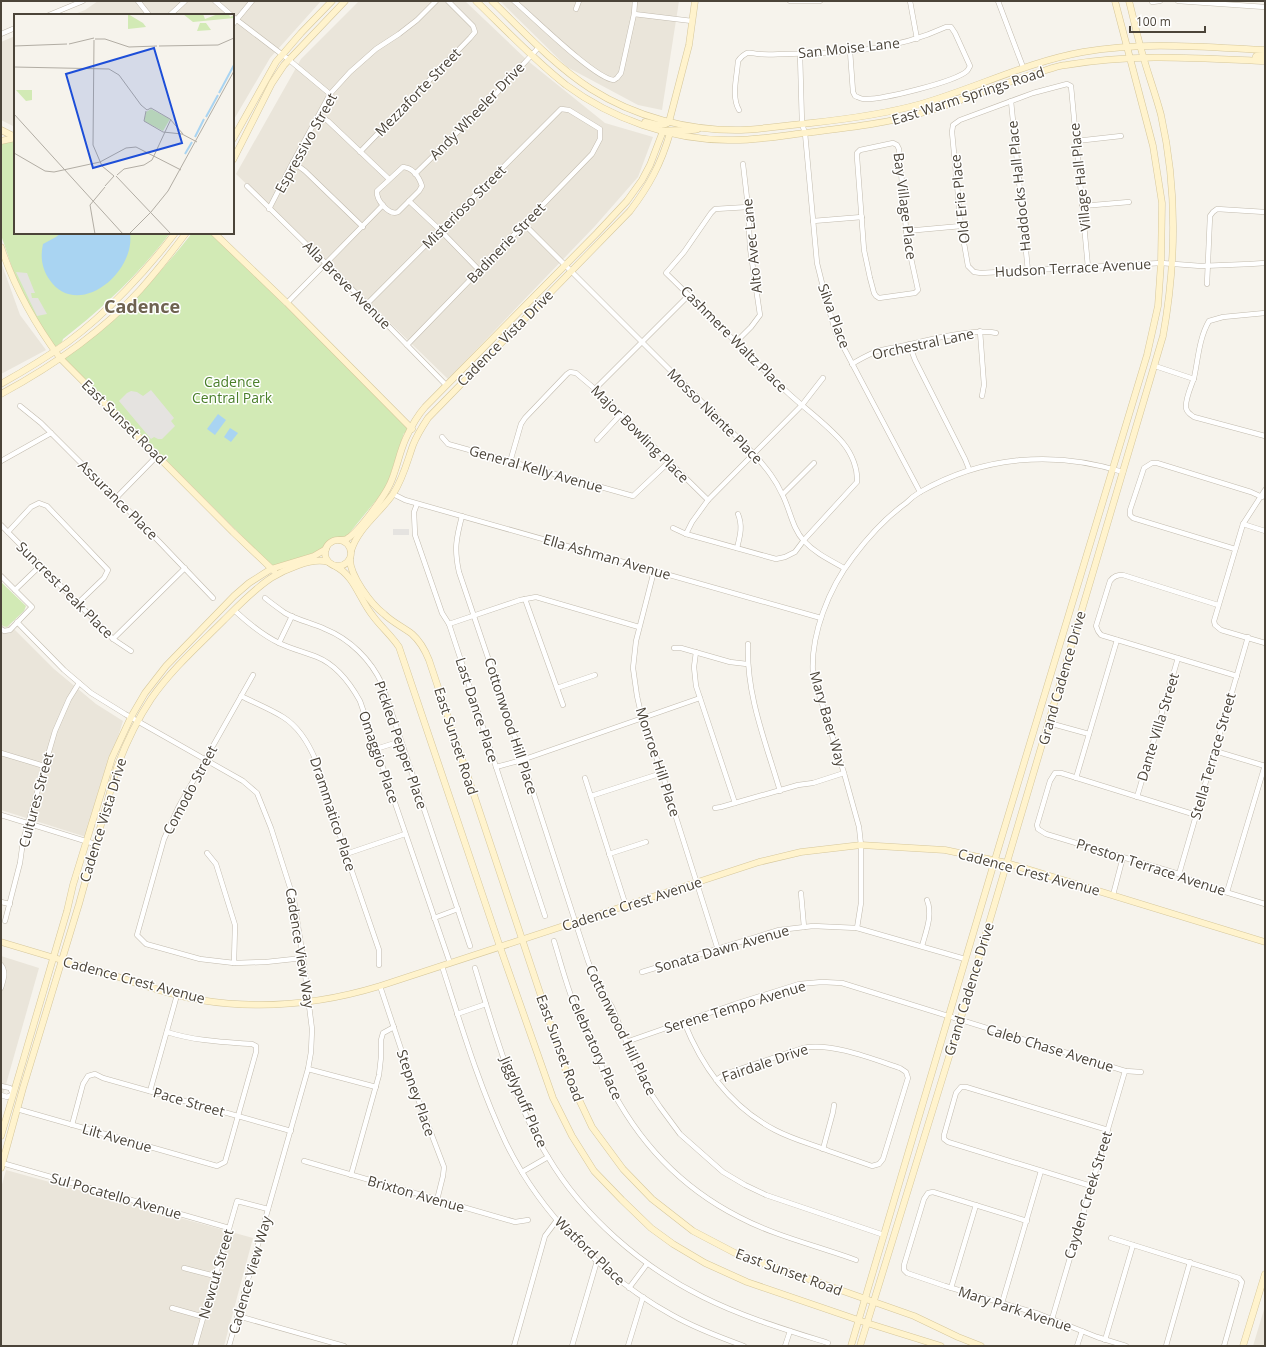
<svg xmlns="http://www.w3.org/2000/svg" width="1266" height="1347" font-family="'Open Sans',sans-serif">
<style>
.residential{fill:#eae5da}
.green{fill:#d2eab5}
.parking{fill:#e5e3e0}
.water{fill:#a9d4f2}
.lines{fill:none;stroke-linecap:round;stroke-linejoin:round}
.street-casing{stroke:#c2bbae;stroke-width:5.5}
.secondary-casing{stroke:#d6c79b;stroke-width:7}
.street{stroke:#fff;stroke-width:4.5}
.secondary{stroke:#fff3cd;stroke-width:6}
.labels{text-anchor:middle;stroke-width:3;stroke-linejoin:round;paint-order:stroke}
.street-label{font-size:14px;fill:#4b4439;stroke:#fff}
.park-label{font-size:14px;fill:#4a7f2a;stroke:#fff}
.district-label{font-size:18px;font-weight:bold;fill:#6e6250;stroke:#fff}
.inset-river{fill:none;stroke:#a9d4f2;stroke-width:2}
.inset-road{fill:none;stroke:#b2ada4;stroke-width:1}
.view{fill:#1d4ed8;fill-opacity:0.15;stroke:#1d4ed8;stroke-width:2}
.inset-edge{fill:none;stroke:#4b4439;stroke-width:2}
</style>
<rect width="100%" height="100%" fill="#f6f3ec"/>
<!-- residential -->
<g class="residential">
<path d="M 98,1 L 321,1 L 270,58 L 233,121 L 233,15 L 72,15 L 85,10 Z"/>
<path d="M 359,1 L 465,1 L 528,61 L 605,123 L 653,137 L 638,177 L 595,226 L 448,379 L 236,174 L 301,59 Z"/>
<path d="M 500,1 L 679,1 L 662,110 L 638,105 L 567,67 Z"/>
<path d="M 15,36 L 15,127 L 1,120 L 1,42 Z"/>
<path d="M 1,262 L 20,315 L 46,350 L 1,374 Z"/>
<path d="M 1,616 L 54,669 L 96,704 L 123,721 L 86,837 L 1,810 Z"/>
<path d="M 1,956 L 39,968 L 1,1102 Z"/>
<path d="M 6,1170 L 253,1238 L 224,1346 L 1,1346 L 1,1188 Z"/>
<path d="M 1265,1306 L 1265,1346 L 1253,1346 Z"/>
</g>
<!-- green -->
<g class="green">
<path d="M 15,141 L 15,233 L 170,233 C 139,274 103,308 63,339 L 62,342 L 55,347 L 34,318 L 15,276 L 1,235 L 1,144 Z"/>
<path d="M 192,233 L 212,233 L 408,428 L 406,433 L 404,433 L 390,476 L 385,488 L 378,498 L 347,536 L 343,539 L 330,541 L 323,549 L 316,553 L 273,567 L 64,358 L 72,352 L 74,352 C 120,317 156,279 192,233 Z"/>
<path d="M 1,582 L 26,606 L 24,611 L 7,627 L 3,626 L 1,623 Z"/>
</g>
<!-- parking -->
<g class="parking">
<path d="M 16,272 L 27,273 L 35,293 L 31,293 L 32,298 L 38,298 L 47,314 L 37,316 Z"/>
<path d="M 151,390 L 174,418 L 171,421 L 175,426 L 162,439 L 158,439 L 154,437 L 151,439 L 119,401 L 127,393 L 131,391 L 137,392 L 143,396 Z"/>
<rect x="393" y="529" width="16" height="6"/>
</g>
<!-- water -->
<g class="water">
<path d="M 61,233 L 130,233 C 136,273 77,321 49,279 C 42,269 40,256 43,244 L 56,237 Z"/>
<path d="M 218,414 L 226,420 L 215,435 L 207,429 Z"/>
<path d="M 230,428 L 238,433 L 231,442 L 224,437 Z"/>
</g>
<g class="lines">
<!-- street casing -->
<g class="street-casing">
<g id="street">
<path d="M 138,1 L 149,15"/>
<path d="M 215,1 L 231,15"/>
<path d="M 514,1 C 532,16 595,79 614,80 L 617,78 L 621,73 L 634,14 L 635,1"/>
<path d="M 790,1 L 820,1"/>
<path d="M 910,1 L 917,39"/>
<path d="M 998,1 L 1023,67"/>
<path d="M 1178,1 L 1265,7"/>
<path d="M 1152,2 L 1160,1"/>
<path d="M 576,9 L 579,1"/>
<path d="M 634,14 L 692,21"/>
<path d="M 49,15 L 83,1"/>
<path d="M 170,15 L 185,1"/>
<path d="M 233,17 L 288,59 L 330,94"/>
<path d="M 233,24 L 252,1"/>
<path d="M 1,34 L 15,28"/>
<path d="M 800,54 L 802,124 L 805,133 L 817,263 L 827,303 L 836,333 L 920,492"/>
<path d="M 1011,101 L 1028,271"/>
<path d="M 739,110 C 731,96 737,77 738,61 C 740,58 743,55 747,53 C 751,52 755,54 759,54 C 768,55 778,54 787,54 C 843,53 894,51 946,27 L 951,27 L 955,33 L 970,66 C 969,68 968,70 967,71 C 955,82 881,100 864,99 C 861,99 858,97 855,96 L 853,92 L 850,51"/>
<path d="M 319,116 L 328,121 L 389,179"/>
<path d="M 1076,141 L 1121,136"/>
<path d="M 893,143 L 897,145 L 899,149 L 907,240 L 918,290 L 915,293 L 879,298 L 876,296 L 874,293 L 870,278 L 864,250 L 857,157 L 857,153 L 860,150 Z"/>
<path d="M 360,152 L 470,38 L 475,32 L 473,26 L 448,1"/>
<path d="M 293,162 L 305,171 L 363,227"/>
<path d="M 403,167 C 413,168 419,177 422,186 L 419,191 L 398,212 C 389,216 376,200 377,191 Z"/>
<path d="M 415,174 L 494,96 L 539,47"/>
<path d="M 247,186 L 367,304 L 446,385"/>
<path d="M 409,201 L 441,231 L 479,270"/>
<path d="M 1082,206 L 1129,202"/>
<path d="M 269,209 L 293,162 L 330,94 L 350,72 L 376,49 L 399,34 L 417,20 L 436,1"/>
<path d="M 813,221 L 862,217"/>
<path d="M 524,224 L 754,454 C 765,467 775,478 782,494 C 790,509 792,528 804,541 C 815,553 830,560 844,568"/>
<path d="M 906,231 L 961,226"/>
<path d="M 1088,267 L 1071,86 L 1067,84 L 1033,93 L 960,120 L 953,125 L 952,132 L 961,226 L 968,266 L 974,272 L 981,273 L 1161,263 L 1201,266 L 1250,264 L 1265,263"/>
<path d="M 1207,284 L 1210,216 L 1213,212 L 1217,209 L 1265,212"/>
<path d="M 287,303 L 383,205"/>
<path d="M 367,304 L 561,109 L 569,110 L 600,129 L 600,139 L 592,154 L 407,345"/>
<path d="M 1265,313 L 1223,317 L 1209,321 C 1199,338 1198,360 1194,378 C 1191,387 1185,399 1186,408 C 1187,413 1190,414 1194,417 L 1265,436"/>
<path d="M 980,331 L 984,385 L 982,396"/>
<path d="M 736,342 L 751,327 L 760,315 L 750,248 L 748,207 L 743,164"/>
<path d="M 909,344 L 915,360 L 965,459 L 969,469"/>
<path d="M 852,364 C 860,359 868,355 877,351 C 888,348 899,347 911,344 C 931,339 977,328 996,333"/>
<path d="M 1155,366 L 1194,379"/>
<path d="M 595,389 L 689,295"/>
<path d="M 20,406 L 41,423 L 147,529 L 213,598"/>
<path d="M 442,437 L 448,444 L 633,496 L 669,462"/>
<path d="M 597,440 L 621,414"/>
<path d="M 1,461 L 51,433"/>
<path d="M 510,462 L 521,424 L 525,418 L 567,374 L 570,372 L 576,373 L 595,389 L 708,500"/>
<path d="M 1265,490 L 1243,524 L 1214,621 L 1215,625 L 1221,630 L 1265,643"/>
<path d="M 393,494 L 405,500 L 821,618"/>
<path d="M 783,494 L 814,463"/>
<path d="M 116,498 L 157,456"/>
<path d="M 417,504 L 414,512 L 415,535 L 442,613 L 449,624 L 545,916"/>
<path d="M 462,516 C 456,539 454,549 459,572 L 524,764 L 588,961 L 596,982 L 612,1007 L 643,1082 L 660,1107 L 680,1134 L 723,1172 L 745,1185 L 766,1195 L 884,1235"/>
<path d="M 1243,524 L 1265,531"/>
<path d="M 1,525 L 113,639 L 131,651"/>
<path d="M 673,528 L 686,534 L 765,556 L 776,559 L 785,557 L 795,552 L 804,540 L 857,482 C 858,469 852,454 843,443 C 827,424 805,409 787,392 C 746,353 707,313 666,273 L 684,252 L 711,213 L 715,209 L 748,207"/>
<path d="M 8,532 L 31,507 L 39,503 L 47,506 L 108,570 L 104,578 L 78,603"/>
<path d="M 686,534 L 692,522 L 708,500 L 802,405 L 823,378"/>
<path d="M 737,548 C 740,536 743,526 738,514"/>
<path d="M 1235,549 L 1133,518 L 1130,515 L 1130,510 L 1144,468 L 1152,463 L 1157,463 L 1251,492 L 1262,497"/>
<path d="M 654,571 L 636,641 L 633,668 L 637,696 L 642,718 L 662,773 L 718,950"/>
<path d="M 1,576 L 32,607 L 10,630 L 4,631 L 1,629"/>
<path d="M 15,590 L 41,565"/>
<path d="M 265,598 C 271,603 278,608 285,613 C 297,620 312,623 325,629 C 350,639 371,660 382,684 L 470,946"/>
<path d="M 525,599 L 563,705"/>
<path d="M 1218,605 L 1123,575 C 1117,575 1114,576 1110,581 L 1096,626 L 1098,631 L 1101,635 L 1237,676"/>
<path d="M 234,610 C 248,623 262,635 279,643 C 291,649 305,652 317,657 C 337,665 350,683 360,701 L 450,963"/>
<path d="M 17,622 L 64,670 L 91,693 L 125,714 L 243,781 L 257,793 L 271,828 L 294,900 L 303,958 L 312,1029 L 311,1052 L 308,1069 L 229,1346"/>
<path d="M 449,624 L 520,600 L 536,597 L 639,627"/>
<path d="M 113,639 L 185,568"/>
<path d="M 279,643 L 292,616"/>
<path d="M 748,644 C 746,695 766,743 780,791"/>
<path d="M 674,648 L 681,648 L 730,662 L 747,664"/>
<path d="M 696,652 L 694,667 L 696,686 L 735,803"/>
<path d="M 253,675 L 179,806 L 164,839 L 137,935 L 146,944 L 200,959 L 234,963 L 266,962 L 303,958"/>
<path d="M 557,688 L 595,675"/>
<path d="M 241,696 C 255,703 270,709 283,717 C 299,727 309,744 316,761 L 347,857 L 379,950 L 379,965"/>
<path d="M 1049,723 L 1089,734"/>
<path d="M 376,749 L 401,741"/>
<path d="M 1215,751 L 1265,766"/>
<path d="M 1,753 L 44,766"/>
<path d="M 496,767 L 522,760 L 700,698"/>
<path d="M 585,778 L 626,906"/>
<path d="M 1076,778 L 1117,640"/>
<path d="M 591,796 L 662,773"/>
<path d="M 1137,797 L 1178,658"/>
<path d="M 715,808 L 721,807 L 798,785 L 813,783 L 844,773"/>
<path d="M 1,815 L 95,844"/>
<path d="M 1196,815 L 1061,773 L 1055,773 L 1050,781 L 1037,825 L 1038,829 L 1046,834 L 1179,874 L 1199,884 L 1265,904"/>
<path d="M 207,853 L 216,864 L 235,925 L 234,963"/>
<path d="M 346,854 L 405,834"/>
<path d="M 609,854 L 646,842"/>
<path d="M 1179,874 L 1248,637"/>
<path d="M 1227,892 L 1265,765"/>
<path d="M 801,893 L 804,927"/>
<path d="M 1113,895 L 1123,857"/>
<path d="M 1,902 L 10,904"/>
<path d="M 434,918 L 458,909"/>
<path d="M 5,921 L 20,863 L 23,841 L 55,731 L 69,699 L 79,683"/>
<path d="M 857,928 L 861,903 L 861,845 L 859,827 L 844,773 L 813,675 C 810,635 829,588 853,557 C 869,536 885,518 906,503 C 910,499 915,495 920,492 C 983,456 1054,450 1123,472"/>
<path d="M 554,941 C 562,967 569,995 580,1019 C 583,1025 587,1029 590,1035 C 597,1049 600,1065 607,1080 C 636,1139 680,1187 739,1217 C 775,1236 818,1246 856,1260"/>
<path d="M 922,946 C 926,931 933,915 927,900"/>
<path d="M 1,965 C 7,972 3,981 1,988"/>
<path d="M 442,966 C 461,1025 479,1086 506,1143 C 540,1213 603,1277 672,1315 C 695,1328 719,1337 744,1346"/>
<path d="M 475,968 C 494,1030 514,1102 548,1157 C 583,1216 642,1267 703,1297 C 743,1317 787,1330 828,1343"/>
<path d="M 642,972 L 779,930 L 813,926 L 857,928 L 965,959"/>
<path d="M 380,986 L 415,1091 L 444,1167 L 443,1176 L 437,1200"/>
<path d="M 457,1014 L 486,1004"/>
<path d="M 684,1022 C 702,1067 731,1107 775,1130 C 792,1139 811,1144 829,1151 C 843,1156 858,1161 872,1166 L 879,1164 L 883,1159 L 908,1078 L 906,1072 L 900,1068 C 873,1059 831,1042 803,1048 L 725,1074 L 716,1080"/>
<path d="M 626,1042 L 735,1004 L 799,984 L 822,982 L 842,983 L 1125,1071 L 1141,1072"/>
<path d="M 308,1069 L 376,1087"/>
<path d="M 1,1086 L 10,1088 L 13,1094 L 7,1097 L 1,1095"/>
<path d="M 150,1091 L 177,995"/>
<path d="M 17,1109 L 217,1166 L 225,1162 L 256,1052 L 256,1046 L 252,1044 C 223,1042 195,1041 167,1032"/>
<path d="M 72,1125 L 83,1084 L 88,1076 L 95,1074 L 103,1078 L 291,1131"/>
<path d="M 823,1149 L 833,1112 L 834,1105"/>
<path d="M 304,1161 L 515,1222 L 528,1220"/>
<path d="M 2,1163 L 229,1228"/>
<path d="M 522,1172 L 548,1157"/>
<path d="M 351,1175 L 379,1075 L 381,1057 L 381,1040 L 383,1033 L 394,1027"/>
<path d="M 1091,1186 L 948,1142 L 944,1139 L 944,1135 L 956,1093 L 961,1087 L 966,1087 L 1108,1130"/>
<path d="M 1027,1221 L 933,1192 L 928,1193 L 924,1199 L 904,1265 L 904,1270 L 907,1273 L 945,1286 L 1039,1314 L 1097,1337 L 1126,1346"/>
<path d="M 1111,1238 L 1239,1278 L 1242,1282 L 1241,1286 L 1224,1346"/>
<path d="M 184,1268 L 215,1276"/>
<path d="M 629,1288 L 647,1264"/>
<path d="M 951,1288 L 976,1205"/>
<path d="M 1002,1303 L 1041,1171"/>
<path d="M 172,1308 L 204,1317"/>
<path d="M 238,1316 L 344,1346"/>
<path d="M 1052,1319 L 1125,1071"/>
<path d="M 1105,1340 L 1133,1245"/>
<path d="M 195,1346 L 237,1201 L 268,1209"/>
<path d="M 514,1346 L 545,1236 L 557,1220"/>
<path d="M 572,1346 L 597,1261"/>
<path d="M 628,1346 L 643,1297"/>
<path d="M 785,1346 L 790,1331"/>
<path d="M 1077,1346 L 1082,1331"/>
<path d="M 1166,1346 L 1190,1262"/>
</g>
</g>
<!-- secondary casing -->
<g class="secondary-casing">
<g id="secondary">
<path d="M 476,1 C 505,29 534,60 566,85 C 612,119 671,140 728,140 C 754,141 779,136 804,133 C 845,128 886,124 925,112 C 963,101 999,84 1037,73 C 1047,70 1056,66 1066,65 C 1134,53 1197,58 1265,61"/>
<path d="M 492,1 C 523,31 554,65 591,89 C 635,117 689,131 741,130 C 764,129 788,125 811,123 C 848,119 885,114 921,104 C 976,88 1027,62 1083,52 C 1143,41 1204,47 1265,50"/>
<path d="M 1255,60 L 1256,56 L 1265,55"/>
<path d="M 645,122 C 653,123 663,128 669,122"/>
<path d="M 669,122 L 689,45 L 695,1"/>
<path d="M 1,130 L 15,137"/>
<path d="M 233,139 L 276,62 L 301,33 L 332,1"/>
<path d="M 1,141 L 15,138"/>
<path d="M 233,160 L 272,83 L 284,65 L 345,1"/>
<path d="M 214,233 L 287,303 L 412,429"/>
<path d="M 1,247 C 15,289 34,323 60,358 L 233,532 L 274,571"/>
<path d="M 1,384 C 24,371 47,357 68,342 C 106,314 147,270 175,233"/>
<path d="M 1,394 C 51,367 101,333 140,290 C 156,272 171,253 186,233"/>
<path d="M 340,540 C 343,540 346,540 348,538 C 359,531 384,497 390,484 C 397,469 399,453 406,438 C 411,427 417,416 425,407 L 597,233 L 627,201 L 642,180 L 650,165 L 663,131 C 675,129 687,132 698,129"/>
<circle cx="338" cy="553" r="13"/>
<path d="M 351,551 C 358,528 379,514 393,494 C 403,479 407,462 413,445 C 417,435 422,427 428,418 L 630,211 C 649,186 661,164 670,133"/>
<path d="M 350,559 C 350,576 371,604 384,614 C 392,622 403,627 412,634 C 420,641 425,650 429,660 L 567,1074 L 592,1127 L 623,1169 L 652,1199 L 693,1231 L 735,1253 L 914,1316 L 958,1337 L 981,1346"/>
<path d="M 335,566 C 355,576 359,599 373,616 C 381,627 391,635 399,647 L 500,947 L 553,1098 L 572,1136 L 594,1171 L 622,1200 L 651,1228 L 673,1244 L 705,1263 L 747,1282 L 867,1323 L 941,1346"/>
<path d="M 1,942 C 39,953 77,965 115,976 C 143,985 171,995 200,1000 C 261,1010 321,1004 380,986 L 759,862 L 801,852 L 861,845 L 945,850 L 1007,863 L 1265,942"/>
<path d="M 1,1136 L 67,911 L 73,885 L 112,758 L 131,717 L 145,693 L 166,666 L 234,596 L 249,583 L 271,569 L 314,556 L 326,549"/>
<path d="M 1,1168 L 23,1088 L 79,904 L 117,767 C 126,743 137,720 151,699 C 171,670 198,646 223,621 C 238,606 253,590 271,578 C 284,570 312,557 328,562"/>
<path d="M 851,1346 L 999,846 L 1147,355 L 1158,306 L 1161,263 L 1162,203 L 1153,146 L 1115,1"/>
<path d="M 860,1346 L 960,1021 L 1163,336 C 1176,264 1177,187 1161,115 C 1155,92 1146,69 1140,45 C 1136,31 1133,16 1129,1"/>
<path d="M 1243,1346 L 1265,1274"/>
</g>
</g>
<!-- street -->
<use href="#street" class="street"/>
<!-- secondary -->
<use href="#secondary" class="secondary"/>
</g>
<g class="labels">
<!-- street labels -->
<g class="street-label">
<text transform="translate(849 48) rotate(-6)" y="5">San Moise Lane</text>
<text transform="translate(418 92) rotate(-46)" y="5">Mezzaforte Street</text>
<text transform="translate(968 96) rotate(-18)" y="5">East Warm Springs Road</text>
<text transform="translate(477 111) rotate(-46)" y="5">Andy Wheeler Drive</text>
<text transform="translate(306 143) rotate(-61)" y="5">Espressivo Street</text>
<text transform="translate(1080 177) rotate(-96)" y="5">Village Hall Place</text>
<text transform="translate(1019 186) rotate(-96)" y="5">Haddocks Hall Place</text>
<text transform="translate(960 199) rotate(-96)" y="5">Old Erie Place</text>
<text transform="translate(905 206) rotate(83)" y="5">Bay Village Place</text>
<text transform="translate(464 207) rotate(-45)" y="5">Misterioso Street</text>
<text transform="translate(506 243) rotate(-46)" y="5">Badinerie Street</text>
<text transform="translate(752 246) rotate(-96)" y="5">Alto Avec Lane</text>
<text transform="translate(1073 268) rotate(-3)" y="5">Hudson Terrace Avenue</text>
<text transform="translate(347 285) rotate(45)" y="5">Alla Breve Avenue</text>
<text transform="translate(834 316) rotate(70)" y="5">Silva Place</text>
<text transform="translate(505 338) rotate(-45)" y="5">Cadence Vista Drive</text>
<text transform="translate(734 339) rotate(45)" y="5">Cashmere Waltz Place</text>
<text transform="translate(923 344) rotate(-12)" y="5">Orchestral Lane</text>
<text transform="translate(715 416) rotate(45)" y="5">Mosso Niente Place</text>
<text transform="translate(124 422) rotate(45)" y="5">East Sunset Road</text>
<text transform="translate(640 434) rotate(45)" y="5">Major Bowling Place</text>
<text transform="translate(536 469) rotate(16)" y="5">General Kelly Avenue</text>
<text transform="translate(118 500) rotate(45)" y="5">Assurance Place</text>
<text transform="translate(607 557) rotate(16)" y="5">Ella Ashman Avenue</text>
<text transform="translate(65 590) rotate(45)" y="5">Suncrest Peak Place</text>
<text transform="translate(1062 678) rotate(-74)" y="5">Grand Cadence Drive</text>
<text transform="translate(477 710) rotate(72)" y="5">Last Dance Place</text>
<text transform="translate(828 719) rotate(74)" y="5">Mary Baer Way</text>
<text transform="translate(511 726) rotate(72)" y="5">Cottonwood Hill Place</text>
<text transform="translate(1158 727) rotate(-73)" y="5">Dante Villa Street</text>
<text transform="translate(456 741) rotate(72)" y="5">East Sunset Road</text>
<text transform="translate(401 745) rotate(71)" y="5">Pickled Pepper Place</text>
<text transform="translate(1213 756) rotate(-74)" y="5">Stella Terrace Street</text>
<text transform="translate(379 757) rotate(71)" y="5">Omaggio Place</text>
<text transform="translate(658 762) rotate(72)" y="5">Monroe Hill Place</text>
<text transform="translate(190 790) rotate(-62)" y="5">Comodo Street</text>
<text transform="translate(36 800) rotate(-75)" y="5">Cultures Street</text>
<text transform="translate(333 814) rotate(72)" y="5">Drammatico Place</text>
<text transform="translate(103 820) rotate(-73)" y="5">Cadence Vista Drive</text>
<text transform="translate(1151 867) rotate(18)" y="5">Preston Terrace Avenue</text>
<text transform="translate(1029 872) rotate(15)" y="5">Cadence Crest Avenue</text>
<text transform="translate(632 904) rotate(-18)" y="5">Cadence Crest Avenue</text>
<text transform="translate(300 948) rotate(81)" y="5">Cadence View Way</text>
<text transform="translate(722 949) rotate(-16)" y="5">Sonata Dawn Avenue</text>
<text transform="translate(134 980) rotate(15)" y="5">Cadence Crest Avenue</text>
<text transform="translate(969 989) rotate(-73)" y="5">Grand Cadence Drive</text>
<text transform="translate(735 1007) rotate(-17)" y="5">Serene Tempo Avenue</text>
<text transform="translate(621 1030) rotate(64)" y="5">Cottonwood Hill Place</text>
<text transform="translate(595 1047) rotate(66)" y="5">Celebratory Place</text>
<text transform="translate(560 1048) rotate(70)" y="5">East Sunset Road</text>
<text transform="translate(1050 1048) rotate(17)" y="5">Caleb Chase Avenue</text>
<text transform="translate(765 1063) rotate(-19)" y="5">Fairdale Drive</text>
<text transform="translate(416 1093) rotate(71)" y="5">Stepney Place</text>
<text transform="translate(189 1102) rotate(16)" y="5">Pace Street</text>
<text transform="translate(524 1102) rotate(67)" y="5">Jigglypuff Place</text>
<text transform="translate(117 1138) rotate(16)" y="5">Lilt Avenue</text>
<text transform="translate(416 1194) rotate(16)" y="5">Brixton Avenue</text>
<text transform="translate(1088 1195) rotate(-73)" y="5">Cayden Creek Street</text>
<text transform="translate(116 1196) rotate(16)" y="5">Sul Pocatello Avenue</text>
<text transform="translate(590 1251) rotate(44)" y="5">Watford Place</text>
<text transform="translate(789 1272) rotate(20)" y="5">East Sunset Road</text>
<text transform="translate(216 1274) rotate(-74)" y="5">Newcut Street</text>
<text transform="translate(250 1275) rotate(-74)" y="5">Cadence View Way</text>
<text transform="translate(1015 1309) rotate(18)" y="5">Mary Park Avenue</text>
</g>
<!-- park labels -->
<g class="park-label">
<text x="232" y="387">Cadence<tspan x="232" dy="16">Central Park</tspan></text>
</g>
<!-- district labels -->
<g class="district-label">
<text x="142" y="313">Cadence</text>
</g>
</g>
<!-- overview -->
<g transform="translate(14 14)">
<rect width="220" height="220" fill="#f6f3ec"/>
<path d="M 114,0 L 129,9 L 132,13 L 114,15 ZM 169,0 L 189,0 L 191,5 L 204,0 L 215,0 L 216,3 L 220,1 L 220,4 L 179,8 ZM 186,9 L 192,9 L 197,16 L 183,17 ZM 2,76 L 18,76 L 18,86 L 12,87 ZM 137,95 L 156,105 L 149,117 L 130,107 L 132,98 Z" fill="#d2eab5"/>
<path class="inset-river" d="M 205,79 L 220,51M 192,103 L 204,81M 181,123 L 190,105M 171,140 L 178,128"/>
<path class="inset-road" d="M 81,25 L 91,25 L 115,33 L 143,32M 80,26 L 79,131 L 88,152 L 100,162 L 91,172M 55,30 L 80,24M 0,32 L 53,30M 145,32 L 204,31 L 220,24M 0,53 L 95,55 L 105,61 L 127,91 L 133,96M 133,96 L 137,94 L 156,105 L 169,120M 132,97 L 130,107 L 149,118 L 168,120 L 183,128M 0,100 L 109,220M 0,139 L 31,157 L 40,158 L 86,148 L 112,134 L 122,133 L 167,156M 103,161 L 110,155 L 130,151 L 138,146 L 157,105M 102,162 L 157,220M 81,220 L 76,191 L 91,173M 115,220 L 137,198 L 154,177 L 220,57"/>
<path class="view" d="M 140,34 L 168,129 L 79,154 L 52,60 Z"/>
<rect width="220" height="220" class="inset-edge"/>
</g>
<!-- border -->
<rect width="1266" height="1347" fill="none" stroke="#4b4439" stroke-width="4"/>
<!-- scale -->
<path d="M1130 26v6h75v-6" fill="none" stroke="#4b4439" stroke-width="2"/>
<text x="1136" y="26" font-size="12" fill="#4b4439" stroke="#ffffff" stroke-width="3" paint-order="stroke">100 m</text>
</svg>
